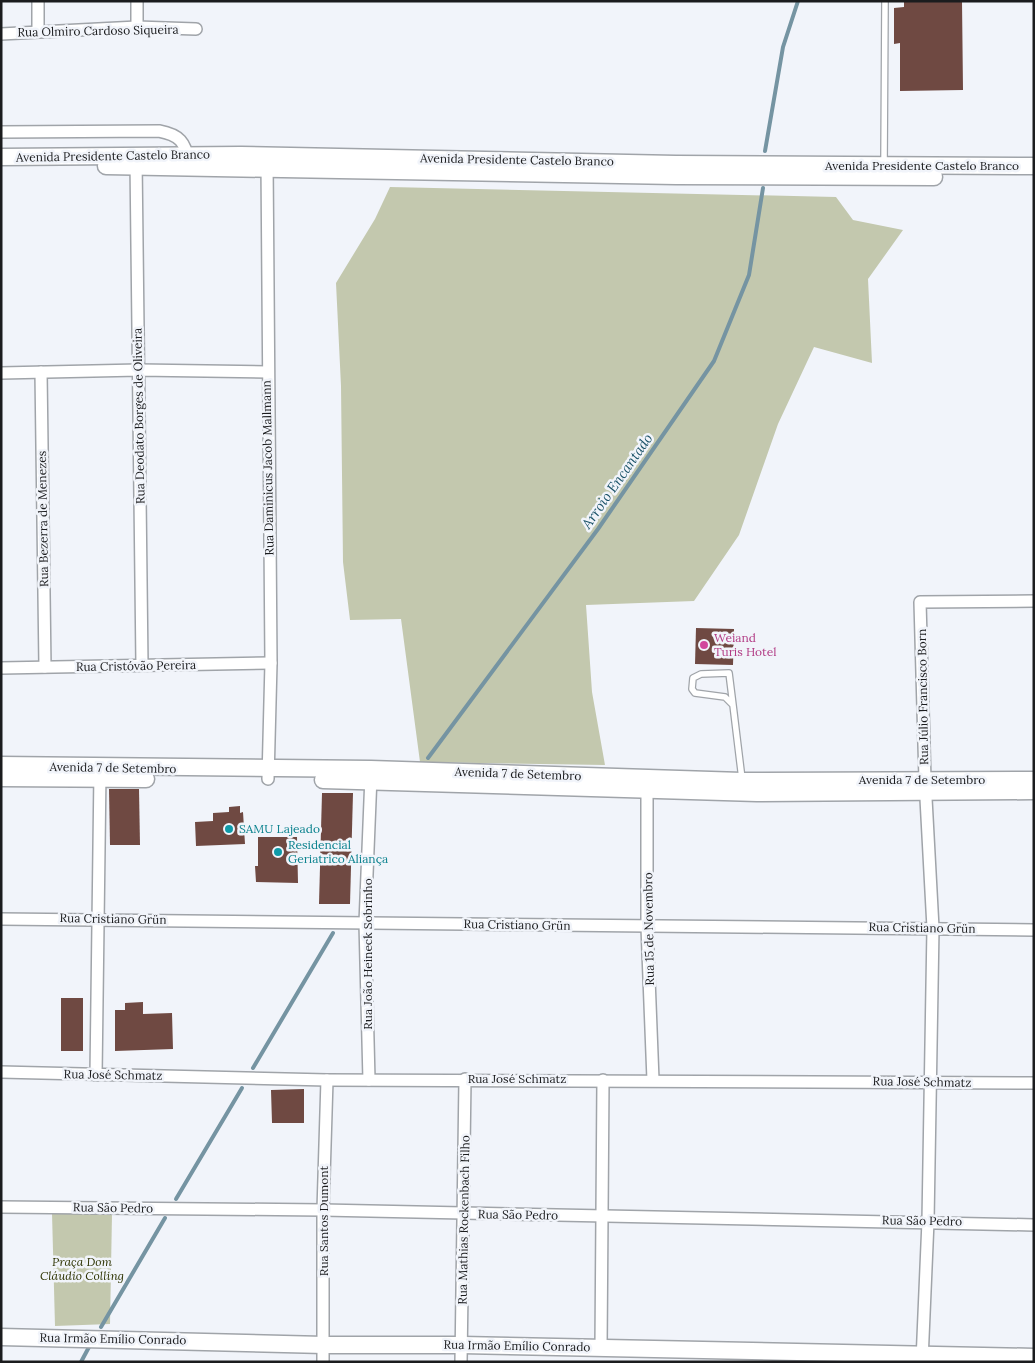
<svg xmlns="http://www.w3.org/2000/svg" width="1035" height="1363" font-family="Lora,serif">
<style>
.green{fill:#c3c8ae}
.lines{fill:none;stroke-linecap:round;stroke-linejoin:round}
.stream{stroke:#7594a2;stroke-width:4}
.building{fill:#6f4942}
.lane-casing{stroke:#a0a4a9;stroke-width:8}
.street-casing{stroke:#a0a4a9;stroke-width:14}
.secondary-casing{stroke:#a0a4a9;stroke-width:19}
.lane{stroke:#fff;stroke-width:5.5}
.street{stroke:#fff;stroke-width:11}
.secondary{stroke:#fff;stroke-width:16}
.hotel-dot{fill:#d1479c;stroke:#f1f4fa;stroke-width:2}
.culture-dot{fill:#0f9aa8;stroke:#f1f4fa;stroke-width:2}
.labels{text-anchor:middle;stroke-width:5;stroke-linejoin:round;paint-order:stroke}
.street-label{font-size:12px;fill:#1b1c1e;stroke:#f1f4fa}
.hotel-label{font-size:12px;fill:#b23c85;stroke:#f1f4fa;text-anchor:start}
.culture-label{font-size:12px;fill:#0d838f;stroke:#f1f4fa;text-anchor:start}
.park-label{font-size:12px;font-style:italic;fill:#2f3504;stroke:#f1f4fa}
.water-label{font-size:14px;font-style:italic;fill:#1a5268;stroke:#f1f4fa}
</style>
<rect width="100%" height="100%" fill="#f1f4fa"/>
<!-- green -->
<g class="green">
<path d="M 390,187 L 836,197 L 853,220 L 903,230 L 868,279 L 872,363 L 814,347 L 778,424 L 739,535 L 694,601 L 586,605 L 592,692 L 605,765 L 420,762 L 401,619 L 350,620 L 343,562 L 341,386 L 336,283 L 375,219 Z"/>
<path d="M 52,1213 L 112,1214 L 110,1324 L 55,1326 Z"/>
</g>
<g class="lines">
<!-- stream -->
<g class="stream">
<path d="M 765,151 L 783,47 L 798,1"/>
<path d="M 428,758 L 598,529 L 714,361 L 749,275 L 763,188"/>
<path d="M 253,1068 L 333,933"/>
<path d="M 176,1199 L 242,1088"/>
<path d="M 101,1327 L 165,1218"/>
<path d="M 81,1362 L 89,1347"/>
</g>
</g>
<!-- building -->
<g class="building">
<path d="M 904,1 L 962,1 L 963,90 L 900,91 L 900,43 L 894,44 L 894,8 L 904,7 Z"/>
<path d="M 696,628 L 734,629 L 733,665 L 695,664 Z"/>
<path d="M 109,789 L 139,789 L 140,845 L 110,845 Z"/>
<path d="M 322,793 L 353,793 L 350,904 L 319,904 Z"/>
<path d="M 240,806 L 240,813 L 243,812 L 245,844 L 196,846 L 195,822 L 213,821 L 213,813 L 229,812 L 229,807 Z"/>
<path d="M 258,837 L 297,837 L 298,883 L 256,882 L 255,866 L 258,866 Z"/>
<rect x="61" y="998" width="22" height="53"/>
<path d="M 143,1002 L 143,1014 L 172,1013 L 173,1049 L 115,1051 L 115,1010 L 125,1010 L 125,1003 Z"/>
<path d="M 304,1089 L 304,1123 L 272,1123 L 271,1090 Z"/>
</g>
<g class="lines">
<!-- lane casing -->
<g class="lane-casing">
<g id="lane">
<path d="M 884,164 L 885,1"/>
<path d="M 733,705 L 729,673 L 701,674 L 693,678 L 692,689 L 695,693 L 725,697 L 733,705 L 742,779"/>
</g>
</g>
<!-- street casing -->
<g class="street-casing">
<g id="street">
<path d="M 38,1 L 38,31"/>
<path d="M 137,1 L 137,27"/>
<path d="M 1,34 L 137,27 L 196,29"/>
<path d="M 1,132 L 159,131 C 180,135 185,142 189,162"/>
<path d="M 136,160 L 142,665"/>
<path d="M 267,162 L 271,663 L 268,779"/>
<path d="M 41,372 L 45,667"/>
<path d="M 1,373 L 139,370 L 267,372"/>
<path d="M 1,668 L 271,663"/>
<path d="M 647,784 L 647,927 L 653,1080"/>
<path d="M 1,919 L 1034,930"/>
<path d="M 1,1072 L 327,1080 L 1034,1083"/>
<path d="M 96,1075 L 100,772"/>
<path d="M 369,1080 L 365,923 L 371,776"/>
<path d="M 1,1207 L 323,1210 L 1034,1225"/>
<path d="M 601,1348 L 603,1080"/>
<path d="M 922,1361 L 928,1221 L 933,928 L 925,780 L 920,602 L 1034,601"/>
<path d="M 323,1362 L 323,1210 L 327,1080"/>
<path d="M 461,1362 L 465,1079"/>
</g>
</g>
<!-- secondary casing -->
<g class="secondary-casing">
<g id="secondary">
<path d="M 1,157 L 241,155 L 676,164 L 1034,166"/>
<path d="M 106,166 L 676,176 L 934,177"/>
<path d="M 1,765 L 371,769 L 742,781 L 1034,780"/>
<path d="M 1,778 L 146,779"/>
<path d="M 323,780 L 757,793 L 1034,791"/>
<path d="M 1,1337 L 324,1345 L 462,1345 L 1034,1357"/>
</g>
</g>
<!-- lane -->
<use href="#lane" class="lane"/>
<!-- street -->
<use href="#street" class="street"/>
<!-- secondary -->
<use href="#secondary" class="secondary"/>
</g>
<!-- markers -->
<circle class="hotel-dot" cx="704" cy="645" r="5"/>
<g class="culture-dot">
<circle cx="229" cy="829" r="5"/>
<circle cx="278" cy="852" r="5"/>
</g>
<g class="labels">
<!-- street labels -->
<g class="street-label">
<text transform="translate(98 31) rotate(-1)" y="4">Rua Olmiro Cardoso Siqueira</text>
<text transform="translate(113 156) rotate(-1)" y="4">Avenida Presidente Castelo Branco</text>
<text transform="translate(517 160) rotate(1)" y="4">Avenida Presidente Castelo Branco</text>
<text x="922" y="170">Avenida Presidente Castelo Branco</text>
<text transform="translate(139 416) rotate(-91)" y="4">Rua Deodato Borges de Oliveira</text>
<text transform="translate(268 468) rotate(-91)" y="4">Rua Daminicus Jacob Mallmann</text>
<text transform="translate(43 519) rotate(-91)" y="4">Rua Bezerra de Menezes</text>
<text transform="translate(136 666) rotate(-1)" y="4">Rua Cristóvão Pereira</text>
<text transform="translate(923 697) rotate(-91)" y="4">Rua Júlio Francisco Born</text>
<text transform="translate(113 768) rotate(1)" y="4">Avenida 7 de Setembro</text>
<text transform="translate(518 774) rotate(2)" y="4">Avenida 7 de Setembro</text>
<text x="922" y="784">Avenida 7 de Setembro</text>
<text transform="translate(113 919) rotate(1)" y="4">Rua Cristiano Grün</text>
<text transform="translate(517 925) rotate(1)" y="4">Rua Cristiano Grün</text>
<text transform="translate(922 928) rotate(1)" y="4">Rua Cristiano Grün</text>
<text transform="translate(649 929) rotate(-91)" y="4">Rua 15 de Novembro</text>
<text transform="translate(368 954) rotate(-90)" y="4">Rua João Heineck Sobrinho</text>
<text transform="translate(113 1075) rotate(1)" y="4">Rua José Schmatz</text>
<text x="517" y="1083">Rua José Schmatz</text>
<text transform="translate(922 1082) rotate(1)" y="4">Rua José Schmatz</text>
<text transform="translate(113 1208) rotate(1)" y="4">Rua São Pedro</text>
<text transform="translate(518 1215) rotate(1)" y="4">Rua São Pedro</text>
<text transform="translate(464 1220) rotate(-89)" y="4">Rua Mathias Rockenbach Filho</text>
<text transform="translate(324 1221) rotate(-90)" y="4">Rua Santos Dumont</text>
<text transform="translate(922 1221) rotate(1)" y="4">Rua São Pedro</text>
<text transform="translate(113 1339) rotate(1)" y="4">Rua Irmão Emílio Conrado</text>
<text transform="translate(517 1346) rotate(1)" y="4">Rua Irmão Emílio Conrado</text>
</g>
<!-- hotel labels -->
<g class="hotel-label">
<text x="714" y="642">Weiand<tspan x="714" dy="14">Turis Hotel</tspan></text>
</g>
<!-- culture labels -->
<g class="culture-label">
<text x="239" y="833">SAMU Lajeado</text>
<text x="288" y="849">Residencial<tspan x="288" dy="14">Geriatrico Aliança</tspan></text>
</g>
<!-- park labels -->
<g class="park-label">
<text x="82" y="1266">Praça Dom<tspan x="82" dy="14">Cláudio Colling</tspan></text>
</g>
<!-- water labels -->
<g class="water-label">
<text transform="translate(617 481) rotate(-55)" y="5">Arroio Encantado</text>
</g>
</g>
<!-- border -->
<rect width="1035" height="1363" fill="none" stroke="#1b1c1e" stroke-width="5"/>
</svg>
